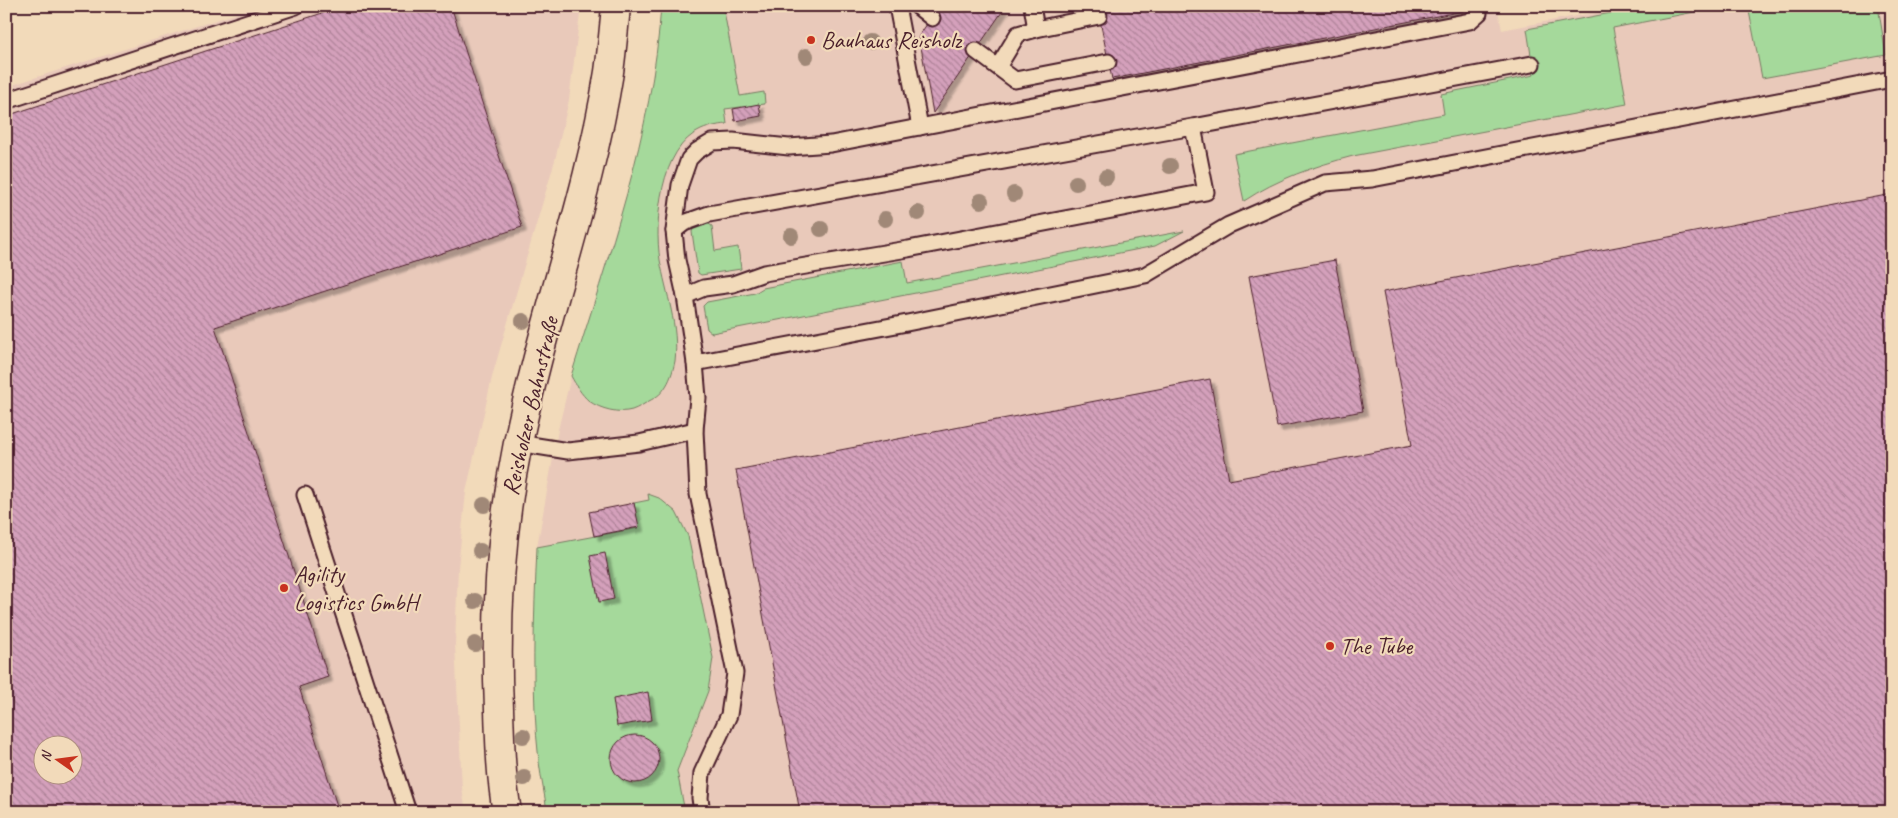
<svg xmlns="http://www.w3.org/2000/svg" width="1898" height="818" font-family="Caveat,sans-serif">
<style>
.built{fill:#e9c9ba;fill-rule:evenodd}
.grass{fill:#a5d99b;stroke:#787c63}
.building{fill:url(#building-back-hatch);stroke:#4a1f2b;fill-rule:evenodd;filter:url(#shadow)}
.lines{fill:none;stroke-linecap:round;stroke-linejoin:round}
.service-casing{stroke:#4a1f2b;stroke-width:19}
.secondary-casing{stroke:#4a1f2b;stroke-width:31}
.service{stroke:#f2daba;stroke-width:15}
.secondary{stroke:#f2daba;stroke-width:28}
.tree{fill:#a08877}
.poi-dot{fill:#c8321e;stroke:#f2daba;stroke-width:2}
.labels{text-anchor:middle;stroke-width:4.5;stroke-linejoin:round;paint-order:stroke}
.poi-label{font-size:24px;fill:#4a1f2b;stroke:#f2daba;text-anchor:start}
.street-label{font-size:24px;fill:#4a1f2b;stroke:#f2daba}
</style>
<defs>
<pattern id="building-back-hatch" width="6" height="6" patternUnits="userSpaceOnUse" patternTransform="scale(1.25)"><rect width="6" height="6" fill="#d4a0bb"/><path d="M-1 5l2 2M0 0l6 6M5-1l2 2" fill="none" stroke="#ae8298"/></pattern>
<filter id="shadow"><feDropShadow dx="4.5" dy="4.5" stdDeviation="1" flood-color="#0004"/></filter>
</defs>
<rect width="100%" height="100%" fill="#f2daba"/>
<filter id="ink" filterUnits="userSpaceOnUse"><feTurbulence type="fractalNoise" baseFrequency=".02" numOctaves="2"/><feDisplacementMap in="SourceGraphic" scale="10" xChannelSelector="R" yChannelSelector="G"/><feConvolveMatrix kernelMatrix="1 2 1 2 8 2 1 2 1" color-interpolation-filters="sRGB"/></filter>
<g filter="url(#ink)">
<!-- built -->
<g class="built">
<path d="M 260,6 L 581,6 L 569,100 L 555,160 L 493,373 L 466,492 L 458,568 L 455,644 L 462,789 L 466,812 L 6,812 L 6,87 ZM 42,746 L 72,746 L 72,776 L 42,776 Z"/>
<path d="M 664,6 L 1497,6 L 1502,30 L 1629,6 L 1892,6 L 1892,812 L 548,812 L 539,763 L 535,707 L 535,601 L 537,547 L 558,430 L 571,376 L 626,196 L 650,106 Z"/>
</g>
<!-- grass -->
<g class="grass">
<path d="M 661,6 L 723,6 L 740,96 L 764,92 L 765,104 L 725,109 L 727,124 C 718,125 710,126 701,130 C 660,147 654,222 660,260 C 666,293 679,327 675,361 C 673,371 670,381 664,389 C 661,394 655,398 649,401 C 644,404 638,408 632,410 C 619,414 600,409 589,401 C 581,394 576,385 571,376 C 608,256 653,133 661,6 Z"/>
<path d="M 1648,6 L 1725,6 L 1613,28 L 1627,104 L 1353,156 C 1315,166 1277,179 1244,201 L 1234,154 L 1444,114 L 1441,94 L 1534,75 L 1527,29 Z"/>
<path d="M 1748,6 L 1878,6 L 1886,55 L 1762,78 Z"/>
<path d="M 701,223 L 707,223 L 712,226 L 715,251 L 738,247 L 741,269 L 701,275 L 698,273 L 692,232 L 693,228 Z"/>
<path d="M 1184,231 L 1155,246 L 712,333 L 707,329 L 703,306 L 707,302 L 755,293 L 763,288 L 903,261 L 907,283 Z"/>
<path d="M 648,494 L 659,498 L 676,512 L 688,536 L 713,658 L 708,691 L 677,771 L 685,812 L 547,812 C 545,795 541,779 539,762 C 531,691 534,618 537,547 L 638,528 L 634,503 L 649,500 Z"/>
</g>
<!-- building -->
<g class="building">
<path d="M 344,6 L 451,6 L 522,227 L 215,327 L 328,677 L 299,687 L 339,812 L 9,812 L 6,803 L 6,116 ZM 42,746 L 72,746 L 72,776 L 42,776 Z"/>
<path d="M 939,6 L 1006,6 L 933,113 L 919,36 Z"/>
<path d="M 1097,6 L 1462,6 L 1463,11 L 1112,79 Z"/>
<path d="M 759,104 L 761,116 L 735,121 L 733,109 Z"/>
<path d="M 1892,194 L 1892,812 L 800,812 L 736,470 L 1210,379 L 1229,480 L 1412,445 L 1383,292 Z"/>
<path d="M 1335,260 L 1363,411 L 1277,427 L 1249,276 Z"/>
<path d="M 634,503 L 639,527 L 594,536 L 589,512 Z"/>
<path d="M 605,553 L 614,599 L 599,602 L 590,556 Z"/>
<path d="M 648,692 L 652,720 L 617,726 L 613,699 Z"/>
<circle cx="635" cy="759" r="24"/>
</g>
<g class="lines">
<!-- service casing -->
<g class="service-casing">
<g id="service">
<path d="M 897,6 L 920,127"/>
<path d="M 917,6 L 932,18"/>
<path d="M 1036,29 L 1099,16"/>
<path d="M 976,51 L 1015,80 L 1108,62"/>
<path d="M 998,67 L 1018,34 L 1036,29 L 1032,6"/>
<path d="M 6,101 L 296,6"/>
<path d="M 1193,127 L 1532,64"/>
<path d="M 674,231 L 684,223 L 709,214 L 1193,127 L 1206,192 L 908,249 L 764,273 L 733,284 L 704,288 L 685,296"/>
<path d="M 695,363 L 907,323 L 1145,275 L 1229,225 L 1325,183 L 1372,179 L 1892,79"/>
<path d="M 518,443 L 568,451 L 639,443 L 695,430"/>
<path d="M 305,495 L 408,812"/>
<path d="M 702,812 L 700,798 L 702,773 L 729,715 L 735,673 L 698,494 L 695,430 L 698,398 L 695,363 L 685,296 L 677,260 L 674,231 L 680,185 L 689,159 L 697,151 L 712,142 L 733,141 L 789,147 L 831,144 L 1470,21 L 1479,13 L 1478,6"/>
</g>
</g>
<!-- secondary casing -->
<g class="secondary-casing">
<path id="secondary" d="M 507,812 C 501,778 500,744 499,709 C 495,620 500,531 518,443 C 543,318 589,198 609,72 C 612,50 614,28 616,6"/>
</g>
<!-- service -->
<use href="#service" class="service"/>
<!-- secondary -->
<use href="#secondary" class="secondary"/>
</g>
<!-- trees -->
<g class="tree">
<circle cx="870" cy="42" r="8"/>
<circle cx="806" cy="56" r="8"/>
<circle cx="1170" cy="166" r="8"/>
<circle cx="1106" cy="177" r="8"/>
<circle cx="1076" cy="183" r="8"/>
<circle cx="1014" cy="194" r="8"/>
<circle cx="981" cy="201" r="8"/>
<circle cx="918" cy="213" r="8"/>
<circle cx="885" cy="219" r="8"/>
<circle cx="821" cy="229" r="8"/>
<circle cx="791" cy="236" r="8"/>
<circle cx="523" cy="321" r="8"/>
<circle cx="484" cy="505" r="8"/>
<circle cx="480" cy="551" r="8"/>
<circle cx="475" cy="601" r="8"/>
<circle cx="475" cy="644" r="8"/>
<circle cx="523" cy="736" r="8"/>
<circle cx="524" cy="778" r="8"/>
</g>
</g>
<!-- markers -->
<g class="poi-dot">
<circle cx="811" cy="40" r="5"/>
<circle cx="284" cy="588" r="5"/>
<circle cx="1330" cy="646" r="5"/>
</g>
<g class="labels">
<!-- poi labels -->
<g class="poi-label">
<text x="821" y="48">Bauhaus Reisholz</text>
<text x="294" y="582">Agility<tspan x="294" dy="28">Logistics GmbH</tspan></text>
<text x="1340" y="654">The Tube</text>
</g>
<!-- street labels -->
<g class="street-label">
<text transform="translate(530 406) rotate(-77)" y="8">Reisholzer Bahnstraße</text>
</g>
</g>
<!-- margin -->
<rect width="1898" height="818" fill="none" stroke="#f2daba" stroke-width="25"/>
<rect x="12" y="12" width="1873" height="793" fill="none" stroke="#4a1f2b" stroke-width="2" filter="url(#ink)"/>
<!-- north arrow -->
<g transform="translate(58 760) rotate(284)"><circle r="24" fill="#f2daba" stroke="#af8f81"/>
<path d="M0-4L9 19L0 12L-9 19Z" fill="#c8321e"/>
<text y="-8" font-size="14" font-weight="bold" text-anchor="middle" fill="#4a1f2b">N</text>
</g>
</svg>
